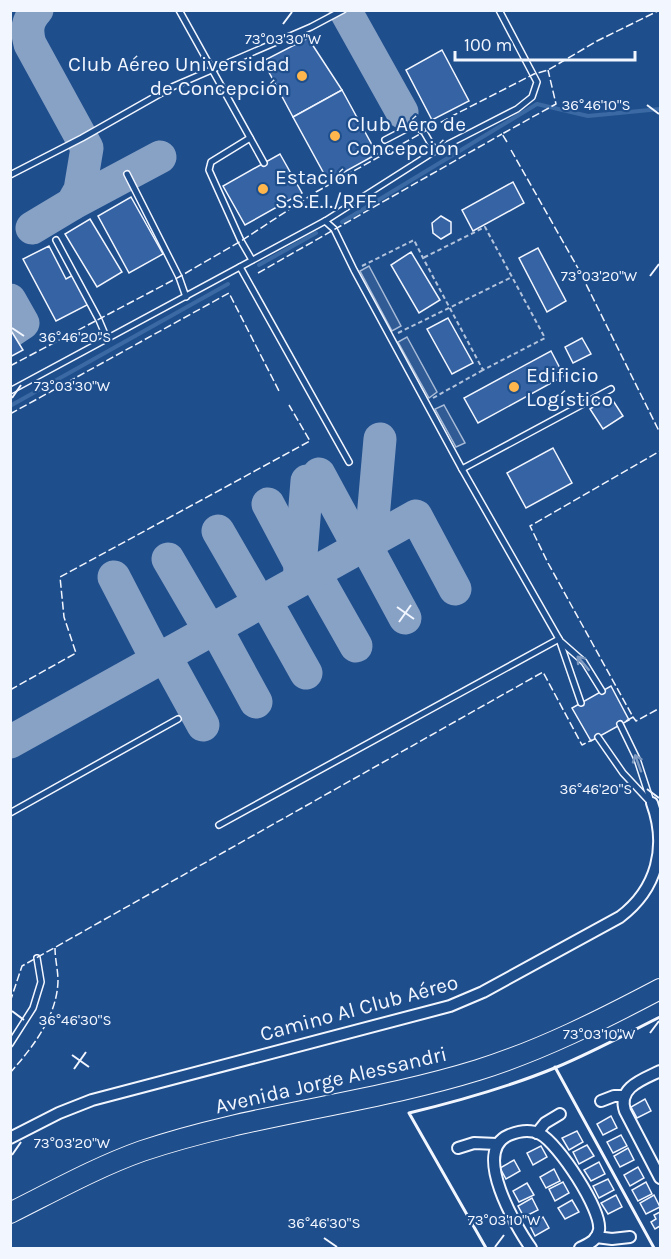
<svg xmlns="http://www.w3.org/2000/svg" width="671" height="1259" font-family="Karla,sans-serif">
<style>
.parking{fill:#305b95;stroke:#a8bbd7;stroke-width:1.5}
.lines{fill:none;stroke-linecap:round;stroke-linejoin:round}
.stream{stroke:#3b69a3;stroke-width:4}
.taxiway{stroke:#88a2c6;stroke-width:33}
.building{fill:#3563a3;stroke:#f2f6ff;stroke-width:1.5}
.lane-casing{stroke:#f2f6ff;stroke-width:8}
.street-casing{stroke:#f2f6ff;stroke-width:14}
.highway-casing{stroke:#f2f6ff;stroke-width:22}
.path{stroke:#b3c4dc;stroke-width:2;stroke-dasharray:4.5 3;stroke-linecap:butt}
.lane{stroke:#1f4e8c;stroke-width:5}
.street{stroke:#1f4e8c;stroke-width:10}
.highway{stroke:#1f4e8c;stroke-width:20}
.fence{stroke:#f2f6ff;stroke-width:1.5;stroke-dasharray:8 3;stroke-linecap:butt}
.wall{stroke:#f2f6ff;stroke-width:3}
.oneway{stroke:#7e9ac0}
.ticks{fill:none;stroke:#f2f6ff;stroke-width:2}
.poi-dot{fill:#ffb74d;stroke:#1f4e8c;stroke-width:2}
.labels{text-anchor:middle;stroke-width:4.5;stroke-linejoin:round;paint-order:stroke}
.poi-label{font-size:21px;fill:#f2f6ff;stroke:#1f4e8c;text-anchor:start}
.street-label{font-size:21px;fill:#f2f6ff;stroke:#1f4e8c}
.ticks-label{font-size:15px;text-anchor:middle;fill:#f2f6ff;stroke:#1f4e8c;stroke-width:4.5;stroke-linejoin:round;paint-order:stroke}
</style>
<rect width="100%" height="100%" fill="#1f4e8c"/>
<!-- parking -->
<g class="parking">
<path d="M 369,266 L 401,326 L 392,331 L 360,271 Z"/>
<path d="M 407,337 L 437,392 L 429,398 L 398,342 Z"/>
<path d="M 444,405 L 465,443 L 456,447 L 435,409 Z"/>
</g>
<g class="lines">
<!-- stream -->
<g class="stream">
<path d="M 342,222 L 537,104 L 588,116 L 660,109"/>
<path d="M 259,265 L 316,233"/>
<path d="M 10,406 L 228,284"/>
</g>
<!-- taxiway -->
<g class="taxiway">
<path d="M 345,10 L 402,112"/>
<path d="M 72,204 L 160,157"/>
<path d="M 32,228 L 72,204 L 80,190 L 87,148 L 30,44 C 26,30 27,21 37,10"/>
<path d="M 10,300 L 23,323 L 11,331"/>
<path d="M 319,474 L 359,548"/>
<path d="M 268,504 L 301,566"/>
<path d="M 218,531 L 259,602"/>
<path d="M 371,541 L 380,439"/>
<path d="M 365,544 L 405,618"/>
<path d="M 168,559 L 210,631"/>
<path d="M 314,572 L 356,646"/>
<path d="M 114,577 L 157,660"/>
<path d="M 299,580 L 307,481"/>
<path d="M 265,600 L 306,673"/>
<path d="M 215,627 L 256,702"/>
<path d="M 165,656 L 203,725"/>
<path d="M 10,742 L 416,516 L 455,589"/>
</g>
</g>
<!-- building -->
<g class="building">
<path d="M 308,38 L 342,90 L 293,117 L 263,61 Z"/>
<path d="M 442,50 L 469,101 L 432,120 L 406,70 Z"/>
<path d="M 342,90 L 377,154 L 328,181 L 293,117 Z"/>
<path d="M 280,154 L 302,193 L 245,225 L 223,186 Z"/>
<path d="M 513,182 L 524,203 L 473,231 L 462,210 Z"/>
<path d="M 131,197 L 163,254 L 129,273 L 98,216 Z"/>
<path d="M 441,216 L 451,222 L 451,233 L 441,239 L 433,233 L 432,223 Z"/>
<path d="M 90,219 L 122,272 L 97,287 L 65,234 Z"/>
<path d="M 49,246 L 66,279 L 73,275 L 89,304 L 56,321 L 23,259 Z"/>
<path d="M 538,248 L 566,301 L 547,312 L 519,258 Z"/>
<path d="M 411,252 L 440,300 L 419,313 L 391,265 Z"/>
<path d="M 448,318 L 473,363 L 452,374 L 427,329 Z"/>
<path d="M 10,329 L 23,350 L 10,357 Z"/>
<path d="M 582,338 L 591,354 L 573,363 L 565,347 Z"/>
<path d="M 551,351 L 564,376 L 478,423 L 464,398 Z"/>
<path d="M 610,396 L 623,416 L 603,429 L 590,409 Z"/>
<path d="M 553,448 L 572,483 L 526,508 L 507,473 Z"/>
<path d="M 611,686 L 629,720 L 591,741 L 572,708 Z"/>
<path d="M 645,1099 L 651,1111 L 637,1118 L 631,1107 Z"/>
<path d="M 611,1116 L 617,1128 L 603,1135 L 597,1124 Z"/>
<path d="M 577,1131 L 583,1142 L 569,1150 L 562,1138 Z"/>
<path d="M 621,1135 L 627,1146 L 613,1153 L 607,1142 Z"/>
<path d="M 587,1145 L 594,1156 L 579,1164 L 573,1152 Z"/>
<path d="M 541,1146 L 547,1157 L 533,1165 L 527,1153 Z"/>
<path d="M 628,1148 L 634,1160 L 620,1167 L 614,1156 Z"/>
<path d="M 514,1160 L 520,1171 L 506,1179 L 500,1168 Z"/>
<path d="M 599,1162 L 605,1174 L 591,1181 L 584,1170 Z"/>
<path d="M 638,1167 L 644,1178 L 630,1186 L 624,1175 Z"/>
<path d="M 554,1169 L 560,1181 L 546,1188 L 540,1177 Z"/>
<path d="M 608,1179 L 614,1190 L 599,1198 L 593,1186 Z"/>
<path d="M 563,1182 L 569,1193 L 555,1201 L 549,1189 Z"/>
<path d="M 646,1182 L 652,1194 L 638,1201 L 632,1190 Z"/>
<path d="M 527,1183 L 534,1195 L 519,1202 L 513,1191 Z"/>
<path d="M 616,1195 L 622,1207 L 608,1214 L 601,1203 Z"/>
<path d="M 654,1195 L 660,1207 L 646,1214 L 640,1203 Z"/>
<path d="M 532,1198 L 538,1210 L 524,1217 L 518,1206 Z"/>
<path d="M 572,1200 L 579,1212 L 565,1219 L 558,1208 Z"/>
<path d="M 660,1212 L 660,1226 L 655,1229 L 651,1222 L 656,1219 L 654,1215 Z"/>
<path d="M 543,1217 L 549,1228 L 535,1236 L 529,1224 Z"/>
</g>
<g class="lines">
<!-- lane casing -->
<g class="lane-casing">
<g id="lane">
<path d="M 179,10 L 264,163"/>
<path d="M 250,138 L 211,162 L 209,170 L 241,241 L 252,260"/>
<path d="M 385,140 L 408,128 L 416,126 L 424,132 L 435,151"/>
<path d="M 127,174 L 179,277 L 186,297"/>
<path d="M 10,175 L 82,138 L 172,87 L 311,27 L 343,10"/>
<path d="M 325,221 L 334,229 L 354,270 L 462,469 L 611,389"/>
<path d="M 56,240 L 99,320 L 107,339"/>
<path d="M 240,267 L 349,462"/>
<path d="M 10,391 L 325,221 L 435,151 L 517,109 L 532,97 L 537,82 L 499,10"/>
<path d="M 462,469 L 559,639 L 581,703"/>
<path d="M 559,640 L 584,662 L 602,691"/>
<path d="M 620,724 L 637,759 L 651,802"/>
<path d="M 598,737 L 623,773 L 651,803"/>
<path d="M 10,813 L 178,719"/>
<path d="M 219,825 L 559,639"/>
<path d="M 10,1044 L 33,1008 L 41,982 L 37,958"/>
</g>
</g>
<!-- street casing -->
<g class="street-casing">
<g id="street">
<path d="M 660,1071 C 644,1079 617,1087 625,1111 L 660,1178"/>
<path d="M 601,1101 L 614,1096 L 624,1096"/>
<path d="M 537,1133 L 545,1123 L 560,1114"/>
<path d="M 10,1138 L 59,1113 L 92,1100 L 450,1006 L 483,992 L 620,917 C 657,889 668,847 652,803"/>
<path d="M 458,1148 L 474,1143 L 497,1144"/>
<path d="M 596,1237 L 612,1239 L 630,1237"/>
<path d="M 531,1248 C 516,1227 471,1151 509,1135 C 519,1131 530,1129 540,1134 C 558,1143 602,1210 599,1230 C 597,1241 588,1244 580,1248"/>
</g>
</g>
<!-- highway casing -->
<g class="highway-casing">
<path id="highway" d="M 10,1213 C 54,1191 97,1167 142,1151 C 252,1114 368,1104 478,1070 C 542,1050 601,1020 660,989"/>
</g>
<!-- path -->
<g class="path">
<path d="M 362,266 L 414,240 L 423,258 L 483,370 L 545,338 L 485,227 L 423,258"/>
<path d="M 398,333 L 512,277"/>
<path d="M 433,398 L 483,370"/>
</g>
<!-- lane -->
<use href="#lane" class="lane"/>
<!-- street -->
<use href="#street" class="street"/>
<!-- highway -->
<use href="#highway" class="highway"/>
<!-- fence -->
<g class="fence">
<path d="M 507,142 L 502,134 L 556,104 L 548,70"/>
<path d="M 511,150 L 579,270 L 660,433"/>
<path d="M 258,273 L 502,134"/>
<path d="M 10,366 L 179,277 L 241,241 L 316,192 L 454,115 L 534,74 L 548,70 L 597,41 L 660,10"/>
<path d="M 10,414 L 229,293 L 279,391"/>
<path d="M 10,690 L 76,653 L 64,617 L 60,577 L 310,441 L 289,405"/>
<path d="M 632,718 L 633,717 L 636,721 L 660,708"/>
<path d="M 626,721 L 633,717 L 548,563 L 530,526 L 660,451"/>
<path d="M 10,1002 L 22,966 L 543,672 L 582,745 L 592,740"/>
<path d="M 10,1073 C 32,1048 57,1017 58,981 C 58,970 55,959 55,948"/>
</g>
<!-- wall -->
<g class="wall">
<path d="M 555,1067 L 654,1248"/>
<path d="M 486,1248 L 409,1113 C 459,1101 509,1087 557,1067 C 593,1052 626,1034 660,1017"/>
</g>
</g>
<!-- one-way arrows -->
<defs><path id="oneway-shaft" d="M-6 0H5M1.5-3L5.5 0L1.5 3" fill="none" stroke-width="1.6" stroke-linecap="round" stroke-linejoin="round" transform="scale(1.5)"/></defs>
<g class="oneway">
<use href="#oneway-shaft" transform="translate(583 663) rotate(-130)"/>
<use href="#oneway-shaft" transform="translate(638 763) rotate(-110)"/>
</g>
<!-- ticks -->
<path class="ticks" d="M 283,24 L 292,12M 647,105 L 659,114M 650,276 L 659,264M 12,328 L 24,336M 12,398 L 21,385M 397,607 L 414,619M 399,622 L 411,605M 647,789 L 659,798M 12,1011 L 24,1020M 650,1033 L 659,1021M 72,1055 L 89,1067M 74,1069 L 86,1052M 12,1155 L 21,1142M 324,1238 L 337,1247M 495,1247 L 504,1235"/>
<!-- markers -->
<g class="poi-dot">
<circle cx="302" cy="76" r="6"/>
<circle cx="335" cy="136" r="6"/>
<circle cx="263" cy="189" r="6"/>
<circle cx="514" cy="387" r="6"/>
</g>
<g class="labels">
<!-- poi labels -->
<g class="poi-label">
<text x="290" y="71" text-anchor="end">Club Aéreo Universidad<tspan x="290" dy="24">de Concepción</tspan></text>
<text x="347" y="131">Club Aéro de<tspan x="347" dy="24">Concepción</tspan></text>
<text x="275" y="184">Estación<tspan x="275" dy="24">S.S.E.I./RFF</tspan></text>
<text x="526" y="382">Edificio<tspan x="526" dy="24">Logístico</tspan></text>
</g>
<!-- street labels -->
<g class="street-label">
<text transform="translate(359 1008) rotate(-15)" y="7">Camino Al Club Aéreo</text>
<text transform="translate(331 1080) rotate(-13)" y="7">Avenida Jorge Alessandri</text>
</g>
</g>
<g class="ticks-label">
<text x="283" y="44">73°03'30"W</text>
<text x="596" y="110">36°46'10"S</text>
<text x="599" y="281">73°03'20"W</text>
<text x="75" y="342">36°46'20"S</text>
<text x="72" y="391">73°03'30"W</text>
<text x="596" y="794">36°46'20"S</text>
<text x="75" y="1025">36°46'30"S</text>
<text x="599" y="1039">73°03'10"W</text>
<text x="72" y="1148">73°03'20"W</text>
<text x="504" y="1225">73°03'10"W</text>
<text x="324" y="1228">36°46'30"S</text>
</g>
<!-- border -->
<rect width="671" height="1259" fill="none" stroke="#f2f6ff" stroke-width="24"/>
<!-- scale -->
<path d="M455 51v9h180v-9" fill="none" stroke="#f2f6ff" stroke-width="3"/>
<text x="464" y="51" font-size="18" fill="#f2f6ff" stroke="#1f4e8c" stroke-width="4.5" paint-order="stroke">100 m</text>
</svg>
